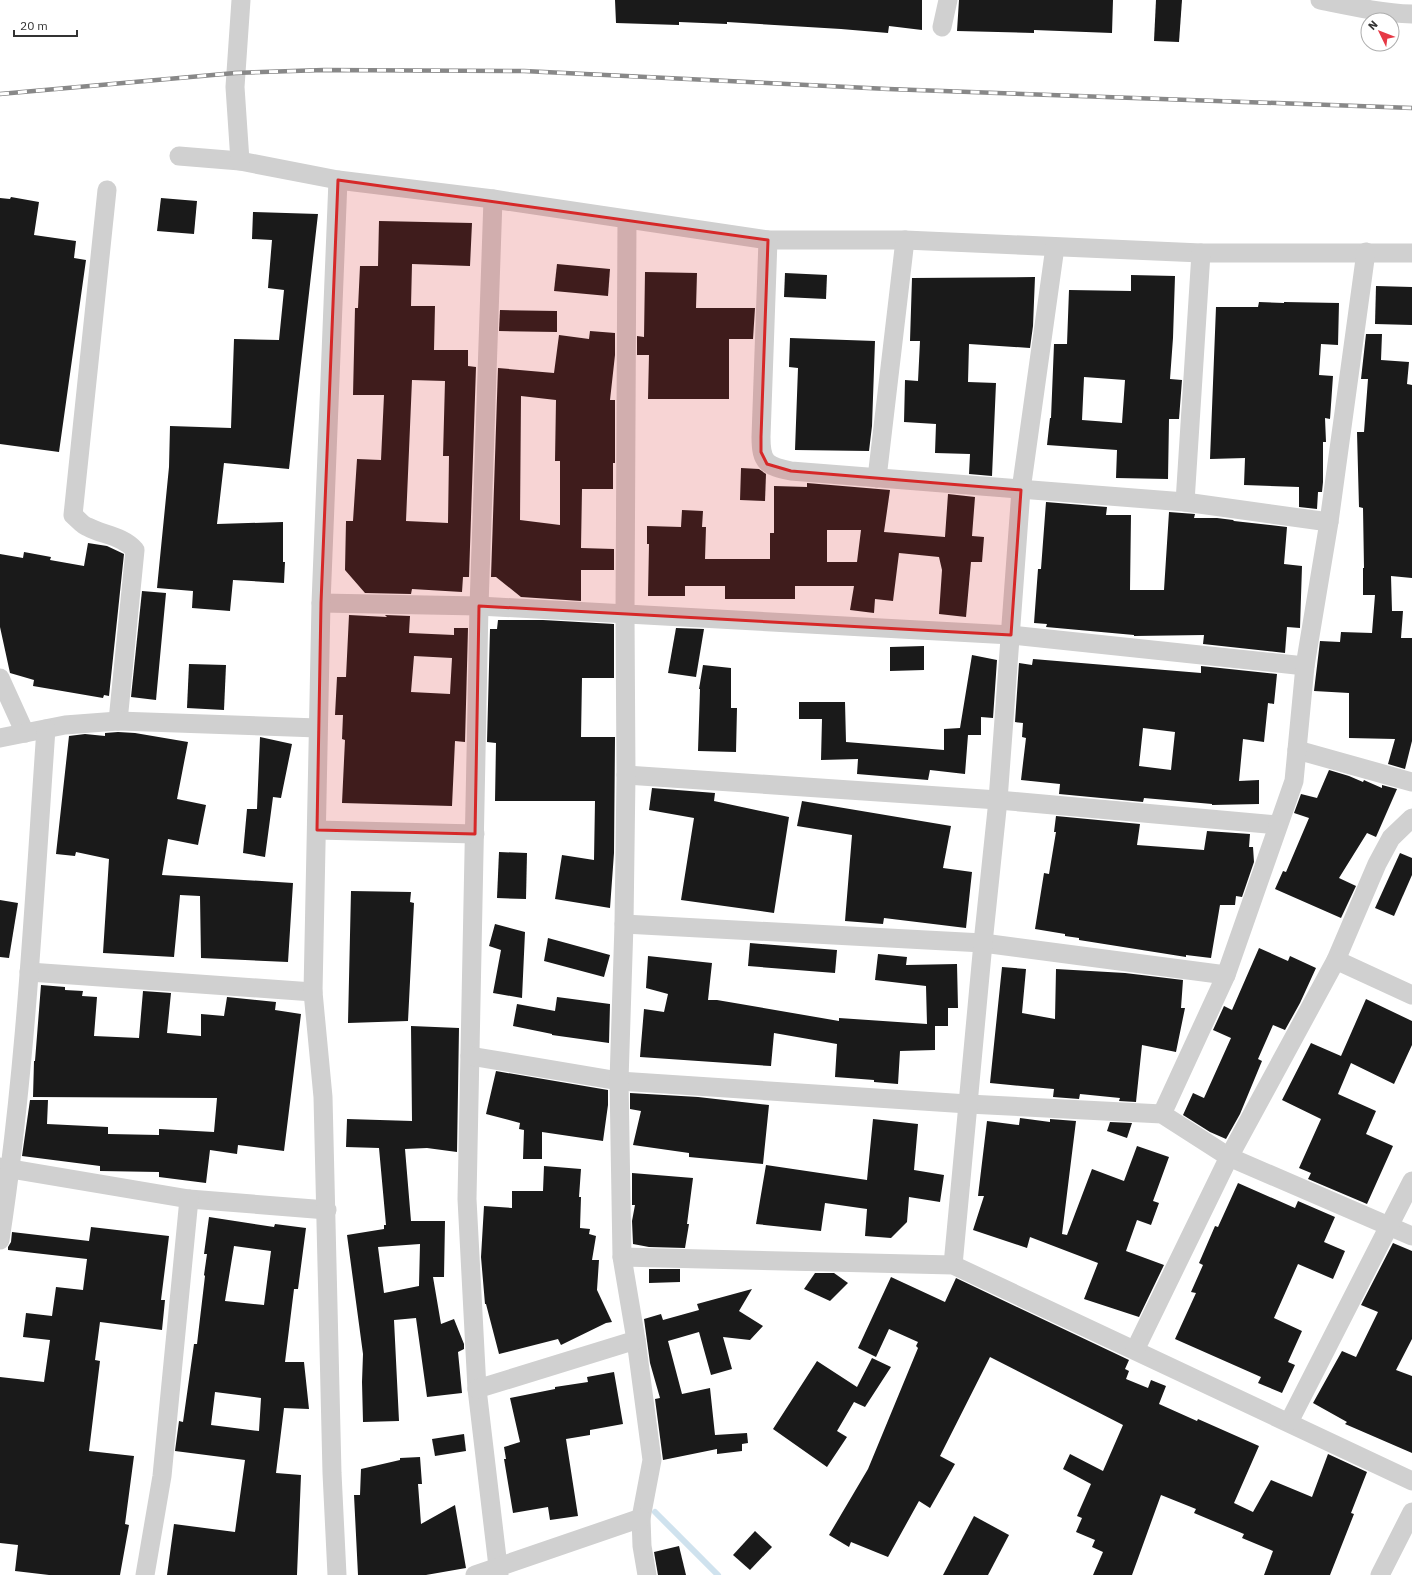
<svg xmlns="http://www.w3.org/2000/svg" width="1412" height="1575" font-family="'IBM Plex Sans',sans-serif">
<style>
.lines{fill:none;stroke-linecap:round;stroke-linejoin:round}
.stream{stroke:#cfe2ee;stroke-width:6}
.building{fill:#1a1a1a;fill-rule:evenodd}
.street{stroke:#d0d0d0;stroke-width:19}
.rail-casing{stroke:#888;stroke-width:4.5}
.rail{stroke:#fff;stroke-width:3;stroke-dasharray:9;stroke-linecap:butt}
.marked{fill:#d62828;fill-opacity:0.2;stroke:#d62828;stroke-width:3;stroke-linejoin:round}
</style>
<rect width="100%" height="100%" fill="#fff"/>
<g class="lines">
<!-- stream -->
<path class="stream" d="M 655,1512 L 718,1575"/>
</g>
<!-- building -->
<g class="building">
<path d="M 615,0 L 922,0 L 922,30 L 889,26 L 888,33 L 841,29 L 727,22 L 727,24 L 679,22 L 679,25 L 616,23 Z"/>
<path d="M 959,0 L 1113,0 L 1112,33 L 1034,30 L 1034,33 L 957,31 Z"/>
<path d="M 1156,0 L 1182,0 L 1179,42 L 1154,41 Z"/>
<path d="M 11,197 L 39,202 L 34,235 L 76,241 L 74,258 L 86,260 L 59,452 L 0,444 L 0,198 L 10,199 Z"/>
<path d="M 161,198 L 197,201 L 194,234 L 157,231 Z"/>
<path d="M 253,212 L 318,214 L 289,469 L 224,463 L 217,524 L 283,522 L 283,562 L 285,562 L 284,583 L 233,580 L 230,611 L 192,608 L 193,591 L 157,588 L 169,467 L 170,426 L 231,428 L 234,339 L 279,340 L 284,290 L 268,288 L 272,240 L 252,239 Z"/>
<path d="M 379,221 L 472,223 L 470,266 L 412,264 L 411,306 L 435,306 L 434,350 L 468,350 L 468,366 L 476,367 L 469,577 L 463,577 L 462,592 L 412,589 L 411,594 L 365,593 L 345,570 L 346,521 L 353,521 L 357,459 L 381,460 L 384,395 L 353,395 L 355,308 L 358,308 L 360,266 L 378,266 ZM 412,380 L 445,381 L 443,456 L 449,456 L 448,523 L 406,521 Z"/>
<path d="M 557,264 L 610,269 L 608,296 L 554,291 Z"/>
<path d="M 645,272 L 697,273 L 696,308 L 755,308 L 753,339 L 729,339 L 729,399 L 648,399 L 649,355 L 637,355 L 637,336 L 644,337 Z"/>
<path d="M 785,273 L 827,275 L 826,299 L 784,297 Z"/>
<path d="M 1131,275 L 1175,276 L 1173,338 L 1170,379 L 1182,380 L 1179,419 L 1169,419 L 1168,479 L 1116,478 L 1117,450 L 1047,445 L 1050,418 L 1051,418 L 1054,344 L 1067,344 L 1069,290 L 1131,291 ZM 1084,377 L 1125,380 L 1122,423 L 1082,420 Z"/>
<path d="M 1035,277 L 1033,326 L 1030,348 L 969,344 L 968,382 L 996,383 L 992,476 L 969,474 L 970,454 L 935,453 L 936,424 L 904,422 L 905,380 L 918,381 L 920,341 L 910,341 L 912,278 Z"/>
<path d="M 1376,286 L 1412,287 L 1412,325 L 1375,324 Z"/>
<path d="M 1259,302 L 1284,303 L 1284,302 L 1339,303 L 1338,345 L 1321,344 L 1319,375 L 1333,376 L 1330,419 L 1325,418 L 1326,442 L 1323,442 L 1323,482 L 1322,492 L 1318,492 L 1317,509 L 1299,507 L 1299,487 L 1244,485 L 1245,458 L 1210,459 L 1216,307 L 1258,307 Z"/>
<path d="M 500,310 L 557,311 L 557,332 L 499,331 Z"/>
<path d="M 590,331 L 615,333 L 615,355 L 610,400 L 615,400 L 615,463 L 613,463 L 613,489 L 582,489 L 581,548 L 614,549 L 614,570 L 581,570 L 581,601 L 521,597 L 496,577 L 491,577 L 498,368 L 554,373 L 559,335 L 589,339 ZM 521,396 L 556,400 L 555,461 L 560,461 L 560,525 L 520,520 Z"/>
<path d="M 1366,334 L 1382,334 L 1381,360 L 1409,362 L 1407,384 L 1412,385 L 1412,578 L 1391,576 L 1392,611 L 1403,611 L 1401,638 L 1412,638 L 1412,741 L 1405,769 L 1388,764 L 1395,739 L 1349,738 L 1349,693 L 1314,691 L 1320,641 L 1340,642 L 1341,632 L 1372,633 L 1375,595 L 1363,595 L 1363,568 L 1364,568 L 1363,508 L 1359,507 L 1357,432 L 1364,432 L 1368,379 L 1361,379 Z"/>
<path d="M 790,338 L 875,341 L 872,426 L 869,451 L 795,450 L 798,368 L 789,367 Z"/>
<path d="M 741,468 L 759,469 L 766,474 L 765,501 L 740,500 Z"/>
<path d="M 807,483 L 890,490 L 884,532 L 945,537 L 948,494 L 975,497 L 972,536 L 984,537 L 982,562 L 971,562 L 966,617 L 939,614 L 942,570 L 939,557 L 899,553 L 893,601 L 875,599 L 874,613 L 850,610 L 854,586 L 795,586 L 795,599 L 725,599 L 725,586 L 685,586 L 685,596 L 648,596 L 649,544 L 647,544 L 647,526 L 681,527 L 682,510 L 703,511 L 702,527 L 706,527 L 705,559 L 770,559 L 770,533 L 774,533 L 774,486 L 807,487 ZM 827,530 L 861,530 L 857,562 L 827,562 Z"/>
<path d="M 1046,502 L 1107,507 L 1106,515 L 1131,515 L 1130,590 L 1164,590 L 1169,512 L 1195,514 L 1194,518 L 1217,518 L 1233,520 L 1234,521 L 1287,527 L 1284,564 L 1302,566 L 1300,628 L 1287,627 L 1285,653 L 1203,644 L 1204,635 L 1134,636 L 1134,635 L 1046,627 L 1047,624 L 1034,623 L 1038,569 L 1041,569 Z"/>
<path d="M 88,543 L 107,546 L 124,554 L 109,696 L 104,695 L 103,698 L 33,686 L 34,680 L 10,673 L 0,627 L 0,554 L 23,558 L 24,552 L 51,557 L 50,560 L 84,566 Z"/>
<path d="M 142,591 L 166,593 L 156,700 L 131,697 Z"/>
<path d="M 349,615 L 387,617 L 385,615 L 410,616 L 409,633 L 454,635 L 454,628 L 468,628 L 465,742 L 455,741 L 452,806 L 342,803 L 345,740 L 342,739 L 343,715 L 335,715 L 337,677 L 346,677 ZM 414,656 L 452,658 L 450,694 L 411,692 Z"/>
<path d="M 498,620 L 543,620 L 614,624 L 614,678 L 582,678 L 581,737 L 615,737 L 614,853 L 610,908 L 555,899 L 562,855 L 594,860 L 595,801 L 495,801 L 496,743 L 487,742 L 490,629 L 497,629 Z"/>
<path d="M 676,628 L 704,629 L 696,677 L 668,673 Z"/>
<path d="M 924,646 L 924,670 L 890,671 L 890,647 Z"/>
<path d="M 972,655 L 997,660 L 993,718 L 981,717 L 981,735 L 968,735 L 965,774 L 930,770 L 928,780 L 857,774 L 858,759 L 821,760 L 822,719 L 799,719 L 799,702 L 845,702 L 846,742 L 944,750 L 944,729 L 960,728 Z"/>
<path d="M 1033,659 L 1201,673 L 1201,666 L 1277,674 L 1274,704 L 1268,703 L 1264,742 L 1243,739 L 1239,781 L 1259,780 L 1259,804 L 1212,805 L 1212,804 L 1144,798 L 1143,802 L 1059,794 L 1060,784 L 1021,780 L 1026,738 L 1022,737 L 1023,723 L 1015,722 L 1019,663 L 1032,665 ZM 1143,728 L 1175,732 L 1171,770 L 1139,766 Z"/>
<path d="M 189,664 L 226,665 L 224,710 L 187,708 Z"/>
<path d="M 703,665 L 731,668 L 731,708 L 737,708 L 736,752 L 698,751 L 700,689 L 699,689 Z"/>
<path d="M 118,732 L 135,733 L 188,742 L 177,799 L 206,805 L 198,845 L 168,839 L 162,875 L 293,883 L 288,962 L 201,958 L 200,896 L 180,895 L 174,957 L 103,953 L 109,859 L 76,852 L 75,856 L 56,854 L 69,736 L 85,734 L 105,736 L 105,733 Z"/>
<path d="M 260,737 L 292,744 L 281,798 L 273,797 L 265,857 L 243,853 L 247,809 L 257,809 Z"/>
<path d="M 1329,770 L 1349,776 L 1363,782 L 1364,780 L 1366,781 L 1382,788 L 1382,785 L 1397,789 L 1376,837 L 1367,833 L 1339,878 L 1356,886 L 1341,918 L 1275,889 L 1283,871 L 1286,872 L 1309,818 L 1294,813 L 1301,794 L 1317,798 Z"/>
<path d="M 652,788 L 715,793 L 714,801 L 789,817 L 774,913 L 681,900 L 694,818 L 649,810 Z"/>
<path d="M 802,801 L 951,826 L 943,868 L 972,872 L 966,928 L 884,918 L 883,924 L 845,921 L 852,835 L 797,826 Z"/>
<path d="M 1056,816 L 1140,824 L 1137,845 L 1204,850 L 1207,831 L 1250,834 L 1249,847 L 1253,847 L 1254,862 L 1242,897 L 1236,896 L 1235,905 L 1220,905 L 1211,958 L 1186,955 L 1186,957 L 1079,940 L 1079,938 L 1065,936 L 1065,934 L 1035,929 L 1044,873 L 1049,874 L 1056,832 L 1054,832 Z"/>
<path d="M 499,852 L 527,853 L 526,899 L 497,898 Z"/>
<path d="M 1400,853 L 1412,858 L 1412,875 L 1394,916 L 1375,908 Z"/>
<path d="M 351,891 L 411,892 L 410,902 L 414,903 L 408,1021 L 348,1023 Z"/>
<path d="M 0,900 L 18,903 L 9,958 L 0,957 Z"/>
<path d="M 495,924 L 525,932 L 522,998 L 493,993 L 501,950 L 489,946 Z"/>
<path d="M 548,938 L 610,955 L 604,977 L 544,961 Z"/>
<path d="M 750,943 L 837,950 L 835,973 L 748,966 Z"/>
<path d="M 1259,948 L 1288,961 L 1290,956 L 1316,968 L 1300,1003 L 1285,1030 L 1273,1025 L 1258,1059 L 1262,1061 L 1240,1114 L 1226,1139 L 1210,1132 L 1183,1115 L 1193,1093 L 1204,1098 L 1231,1038 L 1213,1030 L 1224,1006 L 1232,1010 Z"/>
<path d="M 878,954 L 907,957 L 906,965 L 957,964 L 958,1008 L 948,1008 L 948,1026 L 935,1026 L 935,1050 L 900,1051 L 898,1084 L 874,1082 L 874,1080 L 835,1077 L 837,1044 L 774,1033 L 771,1066 L 640,1057 L 644,1009 L 664,1012 L 668,994 L 646,988 L 648,956 L 712,963 L 708,1000 L 717,1000 L 839,1021 L 839,1018 L 927,1024 L 926,986 L 875,980 Z"/>
<path d="M 1002,967 L 1026,969 L 1022,1013 L 1055,1019 L 1056,969 L 1125,973 L 1183,980 L 1181,1008 L 1185,1008 L 1176,1052 L 1142,1045 L 1136,1102 L 1119,1101 L 1120,1098 L 1080,1094 L 1079,1099 L 1053,1097 L 1054,1089 L 990,1083 Z"/>
<path d="M 41,985 L 65,987 L 65,990 L 83,991 L 82,996 L 97,997 L 94,1036 L 139,1038 L 143,991 L 171,993 L 167,1033 L 201,1036 L 201,1014 L 224,1016 L 227,997 L 276,1002 L 275,1010 L 301,1014 L 284,1151 L 238,1145 L 237,1154 L 210,1150 L 206,1183 L 159,1177 L 159,1172 L 100,1171 L 100,1166 L 22,1156 L 30,1100 L 48,1100 L 47,1124 L 108,1127 L 108,1134 L 159,1135 L 159,1129 L 214,1132 L 217,1098 L 33,1097 L 34,1061 L 35,1061 Z"/>
<path d="M 557,997 L 610,1004 L 609,1043 L 552,1035 L 552,1034 L 513,1026 L 517,1004 L 555,1011 Z"/>
<path d="M 1366,999 L 1412,1021 L 1412,1045 L 1394,1084 L 1351,1063 L 1338,1094 L 1376,1111 L 1366,1134 L 1393,1146 L 1367,1204 L 1308,1179 L 1311,1173 L 1299,1168 L 1321,1119 L 1282,1100 L 1311,1043 L 1341,1056 Z"/>
<path d="M 411,1026 L 459,1028 L 457,1152 L 427,1148 L 405,1149 L 411,1221 L 445,1221 L 444,1277 L 433,1277 L 441,1324 L 454,1319 L 464,1344 L 464,1349 L 458,1352 L 462,1393 L 427,1397 L 416,1318 L 394,1320 L 399,1421 L 363,1422 L 362,1382 L 363,1354 L 347,1235 L 384,1229 L 384,1225 L 386,1225 L 379,1148 L 346,1147 L 347,1119 L 412,1121 ZM 420,1244 L 419,1286 L 384,1293 L 378,1247 Z"/>
<path d="M 496,1071 L 608,1090 L 608,1105 L 603,1141 L 542,1132 L 542,1159 L 523,1159 L 524,1130 L 519,1129 L 520,1123 L 486,1114 Z"/>
<path d="M 630,1093 L 698,1097 L 769,1105 L 763,1164 L 689,1157 L 689,1153 L 633,1145 L 641,1111 L 630,1109 Z"/>
<path d="M 1020,1118 L 1050,1122 L 1050,1119 L 1076,1121 L 1062,1234 L 1067,1235 L 1092,1169 L 1124,1181 L 1137,1146 L 1169,1157 L 1153,1201 L 1159,1203 L 1151,1225 L 1137,1220 L 1126,1251 L 1164,1265 L 1139,1317 L 1084,1299 L 1098,1263 L 1030,1237 L 1027,1248 L 973,1230 L 984,1196 L 978,1196 L 987,1121 L 1019,1125 Z"/>
<path d="M 873,1119 L 918,1124 L 914,1170 L 944,1175 L 940,1202 L 909,1197 L 907,1222 L 891,1238 L 865,1236 L 867,1209 L 825,1203 L 821,1231 L 756,1224 L 766,1165 L 867,1180 Z"/>
<path d="M 1110,1122 L 1132,1123 L 1127,1138 L 1107,1131 Z"/>
<path d="M 544,1166 L 581,1169 L 579,1197 L 581,1197 L 580,1228 L 590,1229 L 589,1234 L 596,1236 L 592,1260 L 599,1260 L 597,1290 L 612,1322 L 606,1323 L 561,1345 L 558,1339 L 499,1354 L 486,1304 L 485,1304 L 481,1257 L 484,1206 L 512,1208 L 512,1191 L 543,1191 Z"/>
<path d="M 632,1173 L 693,1178 L 687,1224 L 689,1224 L 685,1248 L 649,1247 L 633,1244 L 632,1221 L 635,1205 L 632,1205 Z"/>
<path d="M 1238,1183 L 1295,1208 L 1298,1201 L 1335,1217 L 1324,1242 L 1345,1251 L 1333,1279 L 1298,1264 L 1274,1318 L 1302,1331 L 1288,1362 L 1295,1365 L 1282,1393 L 1258,1383 L 1261,1377 L 1175,1339 L 1196,1293 L 1191,1292 L 1203,1265 L 1199,1263 L 1215,1226 L 1218,1227 Z"/>
<path d="M 209,1217 L 274,1227 L 275,1224 L 306,1228 L 298,1289 L 294,1289 L 285,1362 L 304,1362 L 309,1409 L 284,1408 L 276,1473 L 301,1475 L 297,1575 L 167,1575 L 174,1524 L 235,1532 L 245,1460 L 175,1451 L 179,1421 L 183,1422 L 194,1344 L 197,1344 L 205,1276 L 204,1275 L 207,1254 L 204,1254 ZM 234,1246 L 271,1251 L 264,1305 L 225,1301 ZM 215,1392 L 261,1398 L 259,1431 L 211,1425 Z"/>
<path d="M 91,1227 L 169,1236 L 161,1300 L 165,1300 L 162,1330 L 100,1322 L 95,1360 L 100,1361 L 89,1451 L 134,1456 L 125,1524 L 129,1525 L 120,1575 L 49,1575 L 15,1571 L 18,1545 L 0,1543 L 0,1377 L 44,1382 L 50,1340 L 23,1337 L 26,1313 L 52,1316 L 56,1287 L 83,1290 L 87,1259 L 8,1250 L 8,1247 L 11,1242 L 12,1232 L 89,1241 Z"/>
<path d="M 1393,1243 L 1412,1251 L 1412,1339 L 1396,1370 L 1412,1376 L 1412,1453 L 1345,1424 L 1347,1422 L 1313,1403 L 1342,1351 L 1356,1357 L 1378,1312 L 1361,1305 Z"/>
<path d="M 649,1269 L 680,1269 L 680,1282 L 649,1283 Z"/>
<path d="M 815,1273 L 834,1273 L 848,1283 L 830,1301 L 804,1289 Z"/>
<path d="M 891,1277 L 945,1302 L 956,1278 L 1129,1360 L 1125,1369 L 1129,1371 L 1126,1379 L 1148,1388 L 1151,1380 L 1166,1386 L 1159,1404 L 1197,1421 L 1198,1419 L 1259,1446 L 1234,1503 L 1253,1512 L 1271,1480 L 1312,1497 L 1328,1454 L 1367,1472 L 1351,1513 L 1354,1514 L 1330,1575 L 1264,1575 L 1273,1551 L 1242,1538 L 1244,1534 L 1194,1513 L 1196,1509 L 1161,1495 L 1132,1575 L 1093,1575 L 1103,1552 L 1092,1547 L 1095,1540 L 1076,1532 L 1082,1518 L 1077,1516 L 1091,1484 L 1063,1469 L 1070,1454 L 1103,1471 L 1123,1425 L 990,1357 L 940,1456 L 955,1464 L 930,1508 L 919,1501 L 888,1557 L 851,1542 L 849,1547 L 829,1535 L 868,1469 L 918,1348 L 916,1346 L 918,1342 L 889,1329 L 876,1357 L 858,1348 Z"/>
<path d="M 752,1289 L 739,1311 L 763,1326 L 750,1340 L 723,1337 L 732,1369 L 711,1375 L 699,1332 L 668,1341 L 682,1394 L 710,1388 L 715,1435 L 747,1433 L 748,1443 L 742,1444 L 742,1451 L 717,1454 L 717,1449 L 663,1460 L 655,1399 L 660,1398 L 650,1363 L 644,1319 L 661,1314 L 663,1320 L 699,1310 L 697,1304 Z"/>
<path d="M 872,1358 L 891,1367 L 865,1407 L 854,1402 L 837,1431 L 847,1437 L 827,1467 L 773,1429 L 817,1361 L 857,1387 Z"/>
<path d="M 614,1372 L 623,1424 L 590,1430 L 590,1435 L 566,1439 L 578,1516 L 550,1520 L 548,1507 L 513,1513 L 504,1459 L 506,1459 L 504,1447 L 520,1442 L 510,1398 L 555,1389 L 555,1387 L 588,1382 L 587,1377 Z"/>
<path d="M 464,1434 L 466,1451 L 435,1456 L 432,1439 Z"/>
<path d="M 420,1457 L 422,1484 L 418,1484 L 421,1524 L 455,1505 L 466,1568 L 426,1575 L 358,1575 L 354,1495 L 360,1495 L 361,1469 L 400,1460 L 400,1458 Z"/>
<path d="M 974,1516 L 1009,1535 L 988,1575 L 943,1575 Z"/>
<path d="M 755,1531 L 772,1547 L 750,1570 L 733,1555 Z"/>
<path d="M 679,1546 L 686,1575 L 658,1575 L 654,1552 Z"/>
</g>
<g class="lines">
<!-- street -->
<g class="street">
<path d="M 1320,0 C 1350,6 1381,13 1412,14"/>
<path d="M 942,27 L 948,0"/>
<path d="M 179,156 L 240,161 L 338,180 L 493,199 L 768,240 L 905,240 L 1201,253 L 1412,253"/>
<path d="M 240,161 L 235,87 L 241,0"/>
<path d="M 107,190 L 73,515 C 78,519 82,525 88,527 C 103,535 123,536 135,550 L 118,721"/>
<path d="M 493,199 L 479,606 L 467,1199 L 477,1389 L 499,1575"/>
<path d="M 768,240 L 761,437 C 761,463 767,466 791,471 L 1185,502 L 1329,522"/>
<path d="M 877,478 L 905,240"/>
<path d="M 1185,502 L 1201,253"/>
<path d="M 321,603 L 479,606 L 1011,635 L 1305,666"/>
<path d="M 0,678 L 25,733"/>
<path d="M 0,738 L 65,725 L 118,721 L 318,728"/>
<path d="M 1297,750 L 1412,782"/>
<path d="M 626,775 L 998,800 L 1278,825"/>
<path d="M 317,830 L 475,834"/>
<path d="M 624,924 L 983,943 L 1226,975"/>
<path d="M 1336,960 L 1412,995"/>
<path d="M 29,972 L 313,992"/>
<path d="M 470,1056 L 619,1081 L 968,1104 L 1162,1114 L 1229,1157 L 1412,1236"/>
<path d="M 1162,1114 L 1226,975 L 1294,781 L 1305,666 L 1329,522 L 1366,252"/>
<path d="M 0,1167 L 189,1199 L 327,1210"/>
<path d="M 0,1240 C 26,1071 34,899 46,729"/>
<path d="M 622,1257 L 953,1265 L 1412,1481"/>
<path d="M 953,1265 L 983,943 L 998,800 L 1021,490 L 1055,247"/>
<path d="M 636,1340 L 652,1460 L 641,1518 L 642,1546 L 647,1575"/>
<path d="M 1135,1350 L 1229,1157 L 1336,960 L 1377,864 L 1391,838 L 1412,818"/>
<path d="M 477,1389 L 636,1340 L 622,1257 L 619,1081 L 624,924 L 626,775 L 625,614 L 627,220"/>
<path d="M 1289,1422 L 1412,1181"/>
<path d="M 145,1575 L 162,1476 L 189,1199"/>
<path d="M 337,1575 L 332,1473 L 323,1097 L 313,992 L 321,603 L 338,180"/>
<path d="M 475,1575 L 641,1518"/>
<path d="M 1380,1575 L 1412,1512"/>
</g>
<!-- rail casing -->
<g class="rail-casing">
<path id="rail" d="M 0,94 L 235,73 L 324,70 L 524,71 L 888,89 L 1412,108"/>
</g>
<!-- rail -->
<use href="#rail" class="rail"/>
</g>
<!-- marked area -->
<path class="marked" d="M 338,180 L 768,240 L 761,437 L 761,452 L 767,464 L 791,471 L 1021,490 L 1011,635 L 479,606 L 475,834 L 317,830 L 321,603 Z"/>
<!-- north arrow -->
<g transform="translate(1380 32) rotate(313)"><circle r="19" fill="#ffffff" stroke="#adadad"/>
<path d="M0-3L7 15L0 10L-7 15Z" fill="#e63946"/>
<text y="-6" font-size="11" font-weight="bold" text-anchor="middle" fill="#333333">N</text>
</g>
<!-- scale -->
<path d="M14 30v6h63v-6" fill="none" stroke="#333333" stroke-width="2"/>
<text x="20" y="30" font-size="12" fill="#333333" stroke="#ffffff" stroke-width="3" paint-order="stroke">20 m</text>
</svg>
